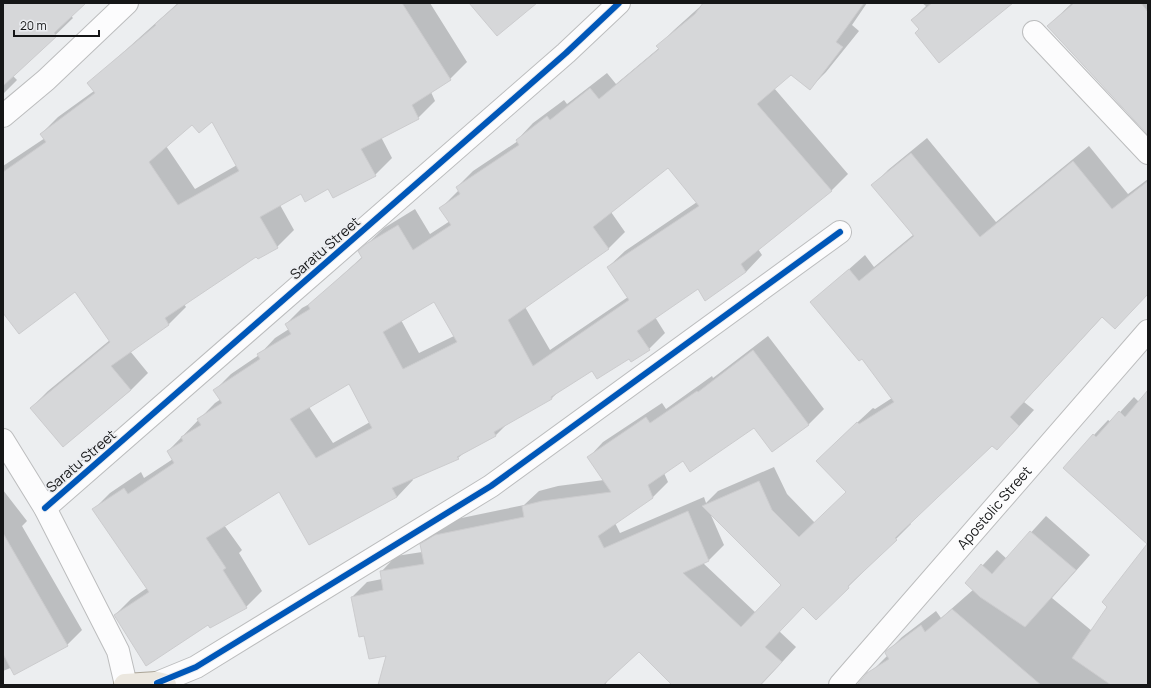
<svg xmlns="http://www.w3.org/2000/svg" width="1151" height="688" font-family="Manrope,sans-serif">
<style>
.shadow{fill:#0003;fill-rule:evenodd}
.building{fill:#d6d7d9;stroke:#ccccce;fill-rule:evenodd}
.lines{fill:none;stroke-linecap:round;stroke-linejoin:round}
.minor-casing{stroke:#bcbdbe;stroke-width:24}
.major-casing{stroke:#aba597;stroke-width:24}
.minor{stroke:#fcfcfd;stroke-width:22}
.major{stroke:#ebe7df;stroke-width:22}
.cycleway-casing{stroke:#ebedf1;stroke-width:8}
.cycleway{stroke:#0057b8;stroke-width:6}
.labels{text-anchor:middle;stroke-width:3.5;stroke-linejoin:round;paint-order:stroke}
.street-label{font-size:14px;fill:#151617;stroke:#ebedf1}
</style>
<rect width="100%" height="100%" fill="#eceef0"/>
<!-- shadow -->
<g class="shadow">
<path d="M 3,3 L 84,3 L 71,16 L 73,18 L 13,76 L 17,80 L 3,94 Z"/>
<path d="M 178,3 L 430,3 L 467,62 L 450,79 L 431,92 L 435,101 L 418,118 L 381,137 L 392,158 L 375,175 L 328,188 L 301,193 L 280,205 L 294,230 L 277,247 L 257,255 L 184,304 L 186,307 L 169,324 L 130,351 L 148,373 L 131,390 L 63,446 L 31,408 L 48,391 L 110,340 L 75,291 L 3,311 L 3,166 L 45,138 L 41,134 L 58,117 L 94,91 L 88,84 ZM 212,121 L 237,165 L 195,189 L 166,146 L 192,123 Z"/>
<path d="M 704,3 L 867,3 L 852,25 L 859,31 L 826,72 L 809,89 L 791,74 L 774,88 L 848,174 L 832,190 L 758,249 L 762,255 L 746,272 L 698,288 L 655,317 L 665,333 L 649,349 L 592,370 L 558,392 L 552,398 L 508,423 L 496,435 L 465,452 L 458,458 L 412,478 L 413,480 L 397,497 L 280,490 L 224,525 L 242,550 L 239,553 L 262,591 L 246,607 L 208,624 L 115,615 L 131,599 L 147,588 L 94,509 L 110,493 L 141,472 L 144,478 L 173,459 L 168,451 L 215,403 L 221,399 L 215,390 L 231,374 L 259,355 L 275,338 L 289,329 L 286,324 L 302,308 L 313,302 L 362,257 L 359,252 L 384,228 L 415,209 L 430,234 L 450,221 L 441,208 L 459,190 L 457,187 L 473,171 L 518,141 L 517,140 L 533,123 L 564,100 L 567,104 L 607,73 L 616,84 L 659,48 L 658,46 L 674,30 ZM 668,167 L 697,202 L 625,251 L 608,267 L 628,297 L 550,350 L 525,307 L 609,248 L 625,232 L 611,212 ZM 434,300 L 454,336 L 419,353 L 401,320 ZM 349,382 L 370,422 L 333,443 L 309,407 Z"/>
<path d="M 922,3 L 1011,3 L 920,29 L 912,20 L 926,6 Z"/>
<path d="M 1072,3 L 1148,3 L 1148,133 L 1048,26 Z"/>
<path d="M 927,138 L 996,222 L 1089,146 L 1128,194 L 1148,179 L 1148,294 L 1103,316 L 1024,402 L 1034,410 L 1012,434 L 992,445 L 910,522 L 911,524 L 816,619 L 803,606 L 779,631 L 796,647 L 761,685 L 668,685 L 671,683 L 639,650 L 608,680 L 605,685 L 379,685 L 387,654 L 365,635 L 352,597 L 367,582 L 382,579 L 381,572 L 396,556 L 422,552 L 421,545 L 436,529 L 452,520 L 524,505 L 539,491 L 558,486 L 604,480 L 588,458 L 603,442 L 662,403 L 666,409 L 712,376 L 713,378 L 768,336 L 824,409 L 809,424 L 773,451 L 755,427 L 683,460 L 664,473 L 668,482 L 653,497 L 615,523 L 620,533 L 704,497 L 706,503 L 718,491 L 774,467 L 787,494 L 815,523 L 847,492 L 832,446 L 873,408 L 875,409 L 892,398 L 862,358 L 812,302 L 865,255 L 874,267 L 913,235 L 873,185 L 888,170 ZM 710,513 L 782,585 L 756,613 L 703,563 L 709,560 L 724,545 Z"/>
<path d="M 1148,392 L 1148,543 L 1094,435 L 1108,420 L 1111,422 L 1134,397 L 1139,402 Z"/>
<path d="M 3,490 L 27,521 L 22,526 L 82,630 L 67,645 L 3,671 Z"/>
<path d="M 1046,516 L 1090,555 L 1052,598 L 1092,631 L 1148,545 L 1148,685 L 858,685 L 888,655 L 886,653 L 902,637 L 936,611 L 941,618 L 974,589 L 966,583 L 997,550 L 1007,559 Z"/>
</g>
<!-- building -->
<g class="building">
<path d="M 3,3 L 86,3 L 54,33 L 57,36 L 3,86 Z"/>
<path d="M 179,3 L 402,3 L 451,80 L 412,105 L 419,119 L 361,149 L 376,176 L 333,198 L 328,189 L 305,202 L 301,194 L 260,217 L 278,248 L 258,259 L 256,257 L 165,318 L 169,325 L 111,366 L 131,390 L 63,447 L 30,408 L 110,342 L 75,292 L 19,334 L 3,313 L 3,172 L 46,142 L 40,134 L 95,93 L 87,83 L 156,25 L 155,24 ZM 212,122 L 239,171 L 178,205 L 149,162 L 192,125 L 199,133 Z"/>
<path d="M 469,3 L 537,3 L 497,36 Z"/>
<path d="M 703,3 L 864,3 L 836,42 L 843,47 L 810,90 L 791,75 L 757,104 L 832,191 L 741,264 L 746,272 L 705,301 L 698,289 L 637,331 L 650,350 L 631,362 L 629,359 L 597,379 L 592,371 L 551,397 L 552,399 L 494,432 L 496,436 L 457,457 L 459,459 L 392,488 L 397,497 L 309,545 L 279,492 L 206,538 L 226,568 L 223,570 L 247,608 L 210,628 L 208,625 L 146,666 L 114,615 L 149,592 L 92,509 L 124,488 L 128,494 L 174,463 L 167,451 L 183,441 L 181,437 L 201,425 L 197,419 L 222,403 L 213,390 L 260,359 L 257,354 L 291,334 L 285,324 L 310,309 L 308,305 L 362,258 L 358,251 L 366,244 L 398,225 L 413,250 L 451,225 L 439,208 L 460,194 L 456,187 L 519,145 L 516,140 L 547,116 L 550,120 L 590,88 L 599,99 L 659,49 L 656,46 L 695,14 ZM 668,168 L 699,206 L 607,267 L 629,300 L 533,366 L 508,320 L 609,249 L 593,227 ZM 434,302 L 457,342 L 403,369 L 383,332 ZM 349,384 L 372,428 L 316,458 L 290,419 Z"/>
<path d="M 932,3 L 1013,3 L 939,63 L 915,33 L 919,29 L 911,20 Z"/>
<path d="M 1074,3 L 1141,3 L 1148,12 L 1148,135 L 1047,26 Z"/>
<path d="M 911,153 L 980,237 L 1073,161 L 1112,209 L 1148,181 L 1148,294 L 1115,329 L 1102,317 L 1010,417 L 1019,426 L 997,450 L 992,446 L 938,497 L 895,538 L 897,540 L 848,586 L 849,588 L 816,620 L 803,607 L 765,647 L 782,662 L 760,685 L 672,685 L 639,652 L 603,685 L 378,685 L 386,656 L 369,659 L 364,636 L 359,637 L 351,597 L 383,590 L 380,571 L 424,564 L 420,544 L 435,535 L 524,517 L 522,506 L 542,501 L 611,492 L 587,457 L 646,417 L 650,423 L 697,391 L 698,392 L 753,350 L 809,425 L 772,452 L 754,428 L 690,472 L 683,461 L 648,485 L 653,498 L 598,536 L 604,548 L 688,511 L 709,561 L 683,573 L 741,627 L 781,585 L 702,506 L 759,481 L 772,510 L 799,537 L 846,492 L 816,461 L 857,422 L 859,424 L 894,402 L 862,359 L 859,361 L 810,302 L 849,269 L 859,281 L 914,236 L 871,185 Z"/>
<path d="M 1148,390 L 1148,685 L 1111,685 L 1072,658 L 1107,607 L 1102,602 L 1147,544 L 1063,468 L 1093,434 L 1096,437 L 1119,411 L 1125,417 Z"/>
<path d="M 1030,531 L 1076,570 L 1025,627 L 980,597 L 965,583 L 981,564 L 992,574 Z"/>
<path d="M 3,533 L 68,646 L 14,675 L 3,654 Z"/>
<path d="M 952,609 L 1041,685 L 857,685 L 867,673 L 889,659 L 885,653 L 886,651 L 921,625 L 925,632 Z"/>
</g>
<g class="lines">
<!-- minor casing -->
<g class="minor-casing">
<g id="minor">
<path d="M 1034,32 L 1148,153"/>
<path d="M 3,116 L 46,80 L 127,3"/>
<path d="M 3,440 L 45,508 L 118,651 L 126,685"/>
<path d="M 45,508 L 566,53 L 619,3"/>
<path d="M 157,683 L 196,667 L 491,486 L 840,232"/>
<path id="s1" d="M 840,685 L 1148,331"/>
</g>
</g>
<!-- major casing -->
<g class="major-casing">
<path id="major" d="M 125,685 L 157,683 L 165,685"/>
</g>
<!-- minor -->
<use href="#minor" class="minor"/>
<!-- major -->
<use href="#major" class="major"/>
<!-- cycleway casing -->
<g class="cycleway-casing">
<g id="cycleway">
<path d="M 45,508 L 566,53 L 619,3"/>
<path d="M 157,683 L 196,667 L 491,486 L 840,232"/>
</g>
</g>
<!-- cycleway -->
<use href="#cycleway" class="cycleway"/>
</g>
<g class="labels">
<!-- street labels -->
<g class="street-label">
<text transform="translate(325 248) rotate(-41)" y="5">Saratu Street</text>
<text transform="translate(81 461) rotate(-41)" y="5">Saratu Street</text>
<text dy="5" stroke="none"><textPath href="#s1" startOffset="235">Apostolic Street</textPath></text>
</g>
</g>
<!-- border -->
<rect width="1151" height="688" fill="none" stroke="#151617" stroke-width="8"/>
<!-- scale -->
<path d="M14 30v6h85v-6" fill="none" stroke="#151617" stroke-width="2"/>
<text x="20" y="30" font-size="12" fill="#151617" stroke="#ebedf1" stroke-width="3" paint-order="stroke">20 m</text>
</svg>
